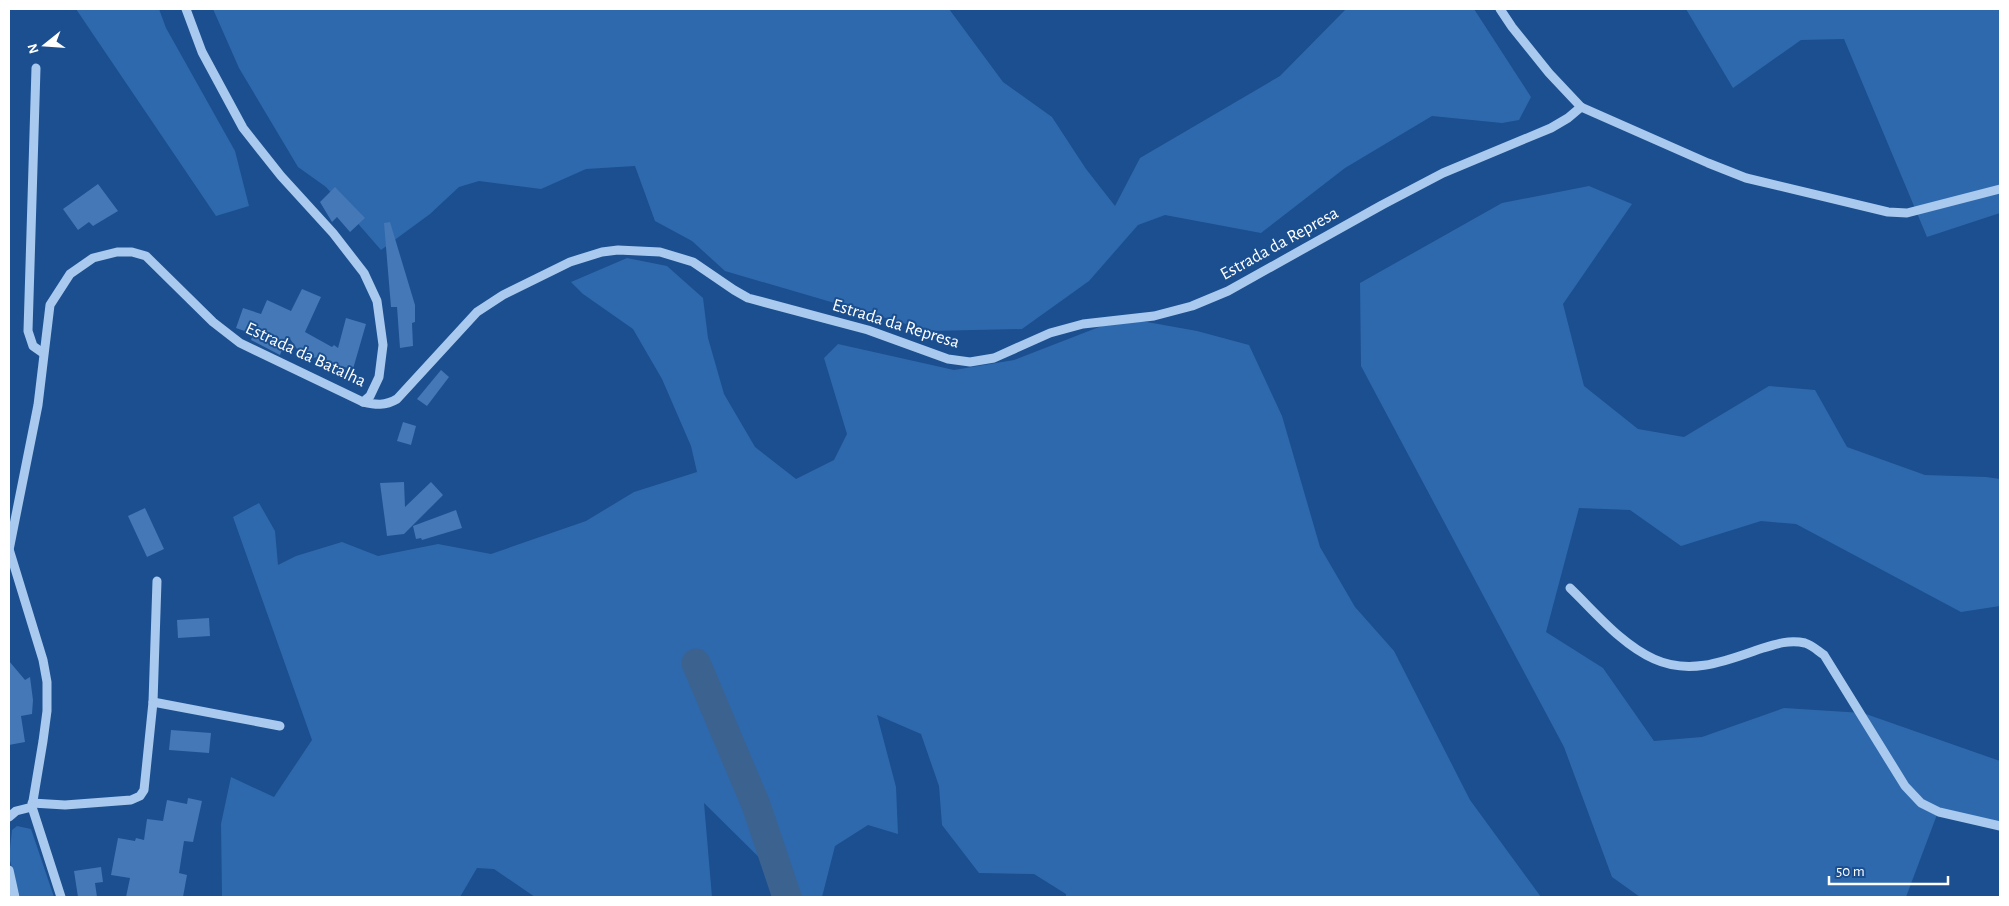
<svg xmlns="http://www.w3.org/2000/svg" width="2009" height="906" font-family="'Alegreya Sans',sans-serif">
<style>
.green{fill:#2e69ad}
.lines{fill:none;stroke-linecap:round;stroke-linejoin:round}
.river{stroke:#3c6290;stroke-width:29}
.building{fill:#4478b7}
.minor{stroke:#a9c9ee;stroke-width:9}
.labels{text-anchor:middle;stroke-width:4;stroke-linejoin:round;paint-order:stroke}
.street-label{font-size:18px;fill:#fff;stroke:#1b4f8f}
</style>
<rect width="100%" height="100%" fill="#1b4f8f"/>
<!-- green -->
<g class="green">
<path d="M 76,9 L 159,9 L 166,28 L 235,151 L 249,206 L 216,216 Z"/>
<path d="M 213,9 L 949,9 L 1003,82 L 1052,117 L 1086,169 L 1115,206 L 1140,158 L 1280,76 L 1346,9 L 1474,9 L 1531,97 L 1519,120 L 1502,123 L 1432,116 L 1345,168 L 1261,233 L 1165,215 L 1138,225 L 1089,281 L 1022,329 L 930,331 L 725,271 L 692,241 L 655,221 L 635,166 L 586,169 L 541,189 L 479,181 L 459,187 L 430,214 L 381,250 L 326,187 L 298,167 L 239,68 Z"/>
<path d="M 1686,9 L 2000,9 L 2000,213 L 1927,237 L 1844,39 L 1801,40 L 1733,88 Z"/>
<path d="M 1589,186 L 1632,204 L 1563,304 L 1584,386 L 1638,429 L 1684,437 L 1769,386 L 1815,390 L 1847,447 L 1925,475 L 1986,477 L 2000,479 L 2000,606 L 1961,612 L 1796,524 L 1761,521 L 1681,546 L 1630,510 L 1579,508 L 1546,632 L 1603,668 L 1654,741 L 1702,737 L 1784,708 L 1863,713 L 2000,761 L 2000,822 L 1938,812 L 1906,897 L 1640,897 L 1612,877 L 1564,747 L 1361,366 L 1360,283 L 1502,203 Z"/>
<path d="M 627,258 L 667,266 L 703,298 L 708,338 L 724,394 L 755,447 L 796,479 L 834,460 L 847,434 L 824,358 L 838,344 L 954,370 L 1014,360 L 1112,322 L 1147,322 L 1197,331 L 1249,345 L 1282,416 L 1320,547 L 1355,607 L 1394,651 L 1470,800 L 1541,897 L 1066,897 L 1066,894 L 1034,874 L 979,873 L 942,825 L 939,786 L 921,734 L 877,715 L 896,787 L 898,834 L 868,825 L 835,846 L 822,897 L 799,897 L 704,803 L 712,897 L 535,897 L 494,869 L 477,868 L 460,897 L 222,897 L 221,824 L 231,777 L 274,797 L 312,740 L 233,517 L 259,503 L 275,531 L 278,565 L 296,556 L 342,542 L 378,556 L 438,544 L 491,554 L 586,521 L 634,492 L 697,472 L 691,446 L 662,379 L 633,329 L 583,294 L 571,282 Z"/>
<path d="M 17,826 L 31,829 L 54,897 L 20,897 L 9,857 L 12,830 Z"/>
</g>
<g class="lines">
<!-- river -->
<path class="river" d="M 696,663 L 756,805 L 787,897"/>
</g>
<!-- building -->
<g class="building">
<path d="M 98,184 L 118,211 L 93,226 L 89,222 L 78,230 L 63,209 Z"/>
<path d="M 335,187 L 365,218 L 350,232 L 337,217 L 332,222 L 320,202 Z"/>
<path d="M 390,222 L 415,305 L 415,322 L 412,323 L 413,346 L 400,348 L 397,307 L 391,307 L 384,223 Z"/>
<path d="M 302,289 L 321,297 L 305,332 L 332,347 L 334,345 L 338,348 L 346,318 L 366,324 L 353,369 L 344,367 L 341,372 L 319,357 L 304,359 L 288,336 L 280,355 L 251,340 L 253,334 L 236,328 L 243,308 L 261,314 L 267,300 L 291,311 Z"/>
<path d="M 441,370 L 449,377 L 427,406 L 417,399 Z"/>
<path d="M 403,422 L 416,426 L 411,445 L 397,441 Z"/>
<path d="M 404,482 L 405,507 L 431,482 L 443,495 L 404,534 L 387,536 L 380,483 Z"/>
<path d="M 145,508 L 164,549 L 147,557 L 128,516 Z"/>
<path d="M 456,510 L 462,528 L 422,540 L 421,538 L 416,539 L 413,526 Z"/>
<path d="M 209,618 L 210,636 L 178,638 L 177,620 Z"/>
<path d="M 9,661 L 25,680 L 30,677 L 33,700 L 32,714 L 21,716 L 25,742 L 9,745 Z"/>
<path d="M 171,730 L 211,733 L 209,753 L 169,750 Z"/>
<path d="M 188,798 L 202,801 L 193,842 L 184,841 L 179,873 L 187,875 L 183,897 L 126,897 L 130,878 L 111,875 L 118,838 L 135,841 L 136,838 L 144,840 L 147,819 L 163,821 L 167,800 L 187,804 Z"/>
<path d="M 101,867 L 103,882 L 95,883 L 97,897 L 78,897 L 74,871 Z"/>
</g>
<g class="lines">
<!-- minor -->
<g class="minor">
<path d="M 1500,9 L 1512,27 L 1549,73 L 1581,107 L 1708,163 L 1746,178 L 1888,212 L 1907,213 L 2000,189"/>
<path d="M 36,68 L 28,331 L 33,346 L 43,353"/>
<path d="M 363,402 C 376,405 385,406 397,399 L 477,312 L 503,295 L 570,262 L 602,252 L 618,250 L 660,252 L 693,262 L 734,290 L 748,298 L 868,330 L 948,359 L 970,362 L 994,358 L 1050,333 L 1083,324 L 1154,316 L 1192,306 L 1228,291 L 1382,205 L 1443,173 L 1551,128 L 1568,118 L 1581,107"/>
<path d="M 9,549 L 43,660 L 47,682 L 47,711 L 43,741 L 32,807 L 61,897"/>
<path d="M 9,550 L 38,405 L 50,305 L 70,274 L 93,258 L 117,252 L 132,252 L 146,256 L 213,322 L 240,343 L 363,402 L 370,396 L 379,377 L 383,345 L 377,301 L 364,273 L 333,233 L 281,176 L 243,128 L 202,52 L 186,9"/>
<path d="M 1570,588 C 1596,613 1621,644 1654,659 C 1689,675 1723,662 1757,650 C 1773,645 1788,639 1805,643 C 1812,645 1818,651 1824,655 L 1905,786 L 1921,803 L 1939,812 L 2000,826"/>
<path d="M 153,702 L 280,726"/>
<path d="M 32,803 L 65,805 L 131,800 L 140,796 L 144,790 L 153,702 L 157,581"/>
<path d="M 9,817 L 16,811 L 32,807"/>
<path d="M 9,870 L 15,897"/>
</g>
</g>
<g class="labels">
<!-- street labels -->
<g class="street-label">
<text transform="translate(1279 243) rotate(-29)" y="6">Estrada da Represa</text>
<text transform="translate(896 323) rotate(17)" y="6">Estrada da Represa</text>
<text transform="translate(306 354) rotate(25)" y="6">Estrada da Batalha</text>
</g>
</g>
<!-- border -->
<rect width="2009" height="906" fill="none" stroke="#ffffff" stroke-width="20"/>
<!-- north arrow -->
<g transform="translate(45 45) rotate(253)" stroke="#1b4f8f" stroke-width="4" paint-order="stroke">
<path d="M0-4L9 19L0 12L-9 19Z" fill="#ffffff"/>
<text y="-8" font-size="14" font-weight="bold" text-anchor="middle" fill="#ffffff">N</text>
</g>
<!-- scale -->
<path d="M1829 876v8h119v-8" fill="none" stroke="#ffffff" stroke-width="2.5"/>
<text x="1836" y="876" font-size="15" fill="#ffffff" stroke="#1b4f8f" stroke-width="4" paint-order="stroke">50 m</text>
</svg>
